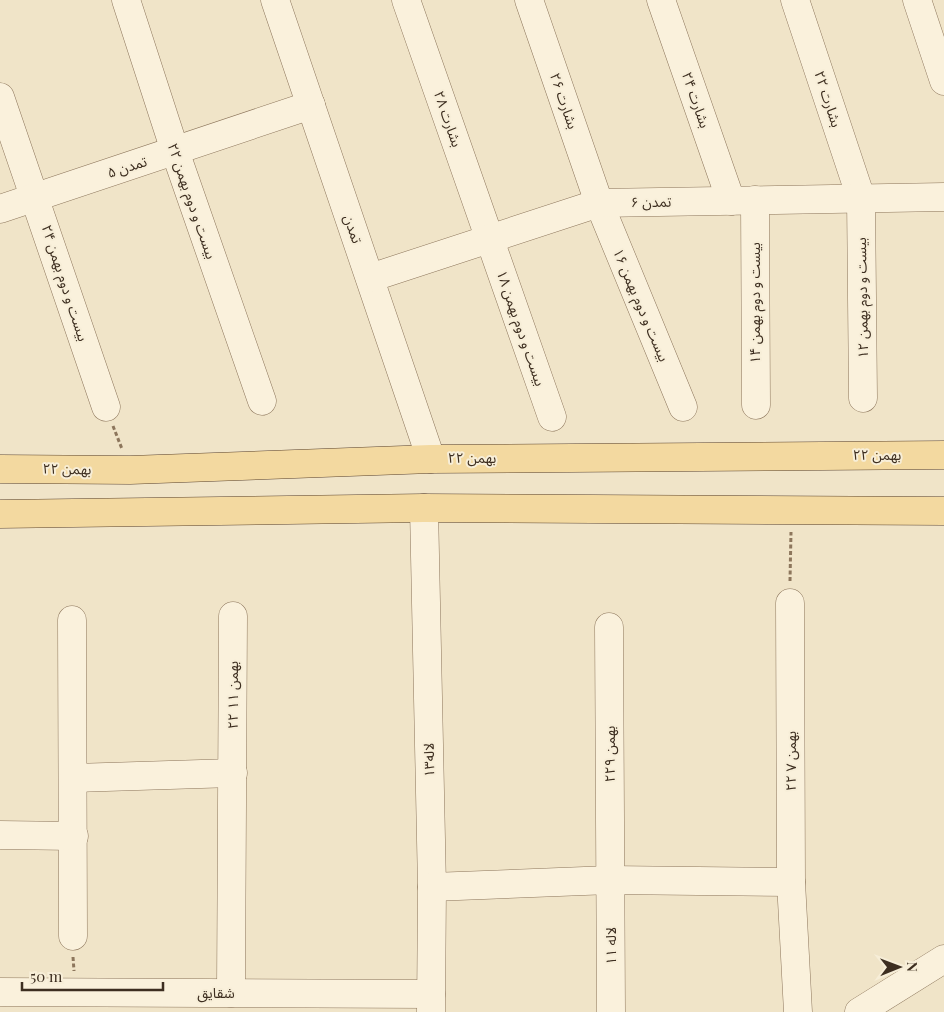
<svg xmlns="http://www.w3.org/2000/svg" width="944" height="1012" font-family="'Playfair Display','Noto Sans Arabic',serif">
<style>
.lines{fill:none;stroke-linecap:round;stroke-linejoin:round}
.minor-casing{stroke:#8d765c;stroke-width:29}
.major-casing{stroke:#5b4430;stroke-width:29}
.path{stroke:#8d765c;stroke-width:3;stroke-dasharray:4 2.5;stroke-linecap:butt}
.minor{stroke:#faf1dc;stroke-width:28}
.major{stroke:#f3d9a0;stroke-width:28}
.labels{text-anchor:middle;stroke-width:4;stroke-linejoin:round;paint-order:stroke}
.street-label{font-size:14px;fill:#3d2e20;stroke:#f7eed8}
</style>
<rect width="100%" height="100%" fill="#f0e4c8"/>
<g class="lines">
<!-- minor casing -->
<g class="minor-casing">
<g id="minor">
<path d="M 126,0 L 175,151 L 262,401"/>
<path d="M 275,0 L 431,459"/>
<path d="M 406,0 L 552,417"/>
<path d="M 529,0 L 599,203 L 683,407"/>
<path d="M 661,0 L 731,201"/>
<path d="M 795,0 L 861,198 L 863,398"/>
<path d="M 917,0 L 944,81"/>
<path d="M 0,97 L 106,407"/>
<path d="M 755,200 L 756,405"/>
<path d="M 0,209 L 311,105"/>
<path d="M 370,278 L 599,203 L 944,197"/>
<path d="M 424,508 L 432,887 L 431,1012"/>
<path d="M 790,603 L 791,882 L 798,1012"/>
<path d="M 72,620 L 73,936"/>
<path d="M 609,627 L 611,1012"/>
<path d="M 74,778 L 233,773"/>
<path d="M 0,835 L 74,836"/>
<path d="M 432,887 L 610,880 L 791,882"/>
<path d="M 0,992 L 431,994"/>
<path d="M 231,993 L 233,616"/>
<path d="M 859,1012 L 944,959"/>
</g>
</g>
<!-- major casing -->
<g class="major-casing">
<g id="major">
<path d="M 0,469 L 130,470 L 431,459 L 944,455"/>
<path d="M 0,514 L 424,508 L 944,511"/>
</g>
</g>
<!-- path -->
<g class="path">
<path d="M 113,426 L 122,449"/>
<path d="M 790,581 L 791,532"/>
<path d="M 73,957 L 74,971"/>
</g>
<!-- minor -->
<use href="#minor" class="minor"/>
<!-- major -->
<use href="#major" class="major"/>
</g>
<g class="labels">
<!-- street labels -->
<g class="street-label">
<text transform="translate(828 99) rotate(72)" y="5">بشارت ۲۲</text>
<text transform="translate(696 100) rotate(71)" y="5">بشارت ۲۴</text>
<text transform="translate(564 101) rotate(71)" y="5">بشارت ۲۶</text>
<text transform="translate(448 119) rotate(71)" y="5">بشارت ۲۸</text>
<text transform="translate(127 167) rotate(-18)" y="5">تمدن ۵</text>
<text transform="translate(192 201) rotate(71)" y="5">بیست و دوم بهمن ۲۲</text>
<text transform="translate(651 202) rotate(-1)" y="5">تمدن ۶</text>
<text transform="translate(353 229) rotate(71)" y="5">تمدن</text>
<text transform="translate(65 283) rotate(72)" y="5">بیست و دوم بهمن ۲۴</text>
<text transform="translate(862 298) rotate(-91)" y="5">بیست و دوم بهمن ۱۲</text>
<text transform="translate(755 303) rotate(-90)" y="5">بیست و دوم بهمن ۱۴</text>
<text transform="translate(641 305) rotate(67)" y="5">بیست و دوم بهمن ۱۶</text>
<text transform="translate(521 328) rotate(71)" y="5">بیست و دوم بهمن ۱۸</text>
<text x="877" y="460">۲۲ بهمن</text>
<text x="472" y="463">۲۲ بهمن</text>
<text transform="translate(67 469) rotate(1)" y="5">۲۲ بهمن</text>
<text transform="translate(233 695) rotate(-90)" y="5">۲۲ بهمن ۱۱</text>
<text transform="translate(610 754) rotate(-90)" y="5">۲۲بهمن ۹</text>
<text transform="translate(429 760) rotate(-91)" y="5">لاله۱۳</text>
<text transform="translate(791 761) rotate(-90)" y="5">۲۲ بهمن ۷</text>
<text transform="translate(611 946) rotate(-90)" y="5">لاله ۱۱</text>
<text x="216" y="998">شقايق</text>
</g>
</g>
<!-- north arrow -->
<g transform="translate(899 967) rotate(89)" stroke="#f7eed8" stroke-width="4" paint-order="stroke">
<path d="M0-4L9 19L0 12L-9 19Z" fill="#3d2e20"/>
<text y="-8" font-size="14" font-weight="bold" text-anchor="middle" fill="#3d2e20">N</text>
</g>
<!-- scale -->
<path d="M22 982v8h141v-8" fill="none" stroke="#3d2e20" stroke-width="2.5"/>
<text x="30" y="982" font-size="15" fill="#3d2e20" stroke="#f7eed8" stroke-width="4" paint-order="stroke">50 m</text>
</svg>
